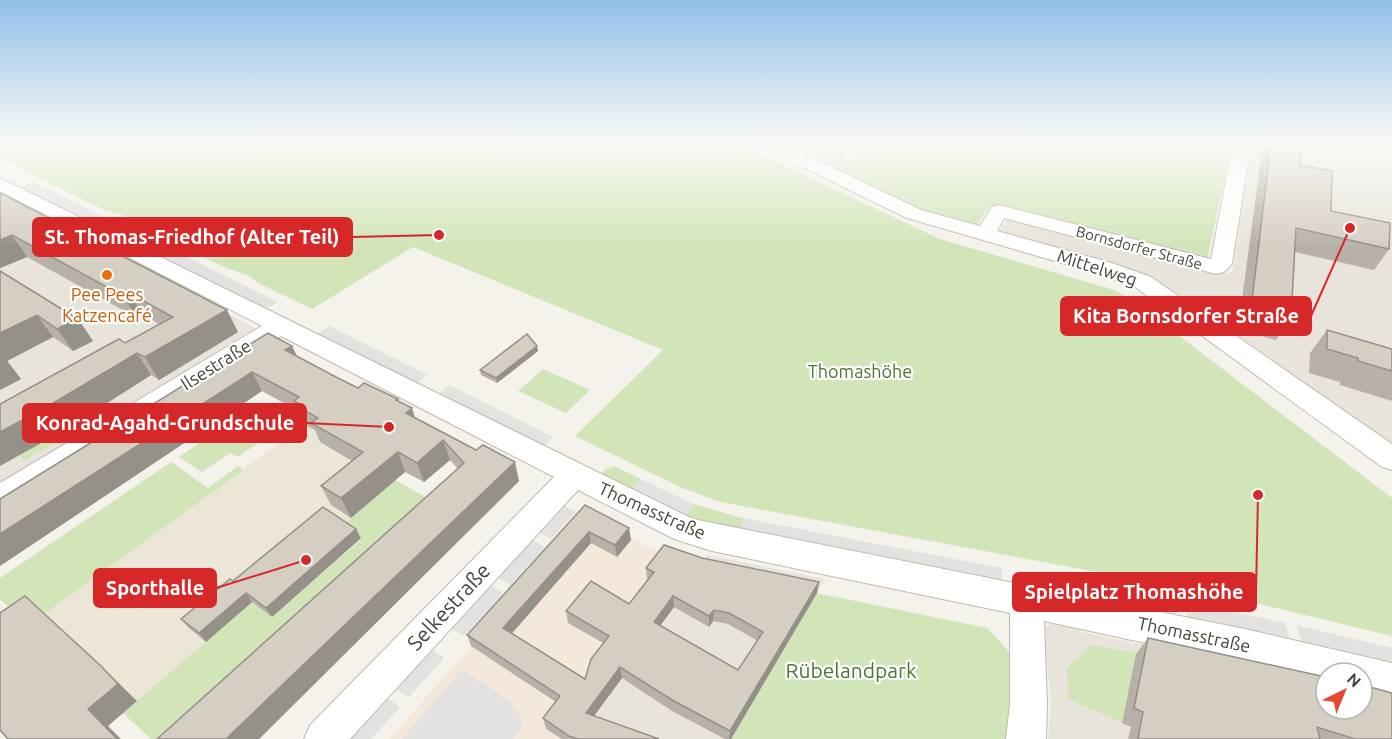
<svg xmlns="http://www.w3.org/2000/svg" width="1392" height="739" font-family="Ubuntu,sans-serif">
<style>
.residential{fill:#e8e4db}
.commercial{fill:#f4e8da}
.education{fill:#ece6d7}
.green{fill:#d2e5b9}
.parking{fill:#e4e2e0}
.lines{fill:none;stroke-linecap:round;stroke-linejoin:round}
.minor-casing{stroke:#c0b9af;stroke-width:2}
.minor{fill:#fff;fill-rule:evenodd}
.wall{fill:#b7b1a7;fill-rule:evenodd}
.shaded-wall{fill:#959088}
.building{fill:#d5cec2;stroke:#959088;stroke-width:1.5;fill-rule:evenodd}
.food-dot{fill:#e8710a;stroke:#fff;stroke-width:2}
.labels{text-anchor:middle;stroke-width:4.5;stroke-linejoin:round;paint-order:stroke}
.far-street-label{font-size:15px;fill:#49433a;stroke:#fff}
.street-label{font-size:18px;fill:#49433a;stroke:#fff}
.food-label{font-size:18px;fill:#c56008;stroke:#fff}
.park-label{font-size:18px;fill:#4d7731;stroke:#fff}
.near-street-label{font-size:21px;fill:#49433a;stroke:#fff}
.near-park-label{font-size:21px;fill:#4d7731;stroke:#fff}
.leader{fill:none;stroke:#d62828;stroke-width:2}
.callout-dot{fill:#d62828;stroke:#fff;stroke-width:2}
.callout{fill:#d62828;stroke:#d62828;stroke-width:2}
.callout-label{font-size:20px;text-anchor:middle;font-weight:bold;fill:#fff}
</style>
<rect width="100%" height="100%" fill="#f5f2ec"/>
<!-- residential -->
<g class="residential">
<path d="M 782,143 L 869,143 L 842,172 Z"/>
<path d="M 1253,143 L 1392,143 L 1392,447 L 1150,276 L 1124,266 L 1004,233 L 1000,230 L 1008,218 L 1211,272 L 1229,274 L 1233,271 Z"/>
<path d="M 0,196 L 257,329 L 0,489 Z"/>
<path d="M 707,555 L 825,579 L 731,739 L 632,739 L 588,724 L 702,570 Z"/>
<path d="M 1054,621 L 1074,622 L 1081,632 L 1185,653 L 1326,709 L 1362,709 L 1392,739 L 1048,739 L 1051,699 L 1044,635 L 1045,628 Z"/>
</g>
<!-- commercial -->
<path class="commercial" d="M 587,516 L 679,563 L 674,607 L 589,723 L 632,739 L 389,739 Z"/>
<!-- education -->
<path class="education" d="M 350,391 L 436,445 L 342,525 L 361,538 L 272,617 L 252,603 L 93,739 L 0,647 Z"/>
<!-- green -->
<g class="green">
<path d="M 0,143 L 738,143 L 940,239 L 1114,290 L 1132,300 L 1392,498 L 1392,636 L 1227,596 L 720,502 L 680,487 L 575,436 L 663,350 L 413,247 L 312,309 L 260,284 L 247,275 L 226,268 L 131,223 L 123,215 L 105,210 L 27,172 L 17,164 L 0,159 Z"/>
<path d="M 787,143 L 812,143 L 848,153 L 836,166 Z"/>
<path d="M 869,143 L 1232,143 L 1207,261 L 1193,259 L 991,206 L 977,225 L 925,211 L 842,172 Z"/>
<path d="M 543,369 L 590,390 L 566,413 L 518,391 Z"/>
<path d="M 257,404 L 288,422 L 238,457 L 230,453 L 202,472 L 179,457 Z"/>
<path d="M 63,430 L 69,434 L 25,460 L 18,454 Z"/>
<path d="M 171,462 L 208,488 L 238,466 L 243,470 L 28,626 L 0,599 L 0,578 Z"/>
<path d="M 614,466 L 641,479 L 632,490 L 599,476 L 606,469 Z"/>
<path d="M 395,480 L 431,500 L 170,739 L 151,739 L 123,713 L 252,602 L 272,617 L 361,539 L 342,526 Z"/>
<path d="M 693,504 L 743,518 L 740,531 L 712,528 L 685,516 Z"/>
<path d="M 817,593 L 987,628 L 1013,656 L 1008,739 L 731,739 Z"/>
<path d="M 1091,645 L 1136,653 L 1122,723 L 1068,699 L 1068,692 L 1070,692 L 1066,669 Z"/>
</g>
<!-- parking -->
<g class="parking">
<path d="M 33,182 L 119,224 L 112,233 L 20,187 Z"/>
<path d="M 153,240 L 278,302 L 266,309 L 135,244 Z"/>
<path d="M 329,326 L 428,375 L 415,384 L 316,335 Z"/>
<path d="M 449,385 L 553,437 L 542,448 L 437,395 Z"/>
<path d="M 641,479 L 693,504 L 685,516 L 632,490 Z"/>
<path d="M 564,505 L 576,512 L 551,539 L 539,532 Z"/>
<path d="M 743,518 L 1001,568 L 1003,583 L 740,531 Z"/>
<path d="M 532,539 L 545,547 L 510,585 L 497,577 Z"/>
<path d="M 1082,582 L 1172,599 L 1176,617 L 1084,599 Z"/>
<path d="M 490,585 L 503,593 L 464,636 L 451,628 Z"/>
<path d="M 1183,601 L 1285,623 L 1291,642 L 1188,619 Z"/>
<path d="M 1296,625 L 1392,648 L 1392,669 L 1303,644 Z"/>
<path d="M 431,649 L 444,658 L 409,697 L 395,688 Z"/>
<path d="M 462,669 L 511,702 L 524,724 L 513,739 L 402,739 Z"/>
<path d="M 386,697 L 400,707 L 371,739 L 348,739 Z"/>
</g>
<g class="lines">
<!-- minor casing -->
<g class="minor-casing">
<g id="minor">
<path d="M 759,143 L 782,143 L 921,210 L 980,226 L 992,207 L 999,205 L 1211,259 L 1233,143 L 1251,143 L 1232,264 L 1224,272 L 1216,274 L 1004,218 L 997,231 L 1112,263 L 1151,277 L 1392,444 L 1392,470 L 1382,467 L 1135,287 L 1096,273 L 907,218 L 761,147 Z"/>
<path d="M 0,178 L 693,519 L 1245,629 L 1392,663 L 1392,699 L 1362,691 L 1362,673 L 1326,673 L 1326,682 L 1044,621 L 1047,704 L 1046,739 L 1006,739 L 1010,704 L 1010,613 L 712,551 L 674,539 L 578,490 L 350,739 L 304,739 L 310,725 L 554,477 L 281,336 L 11,506 L 0,510 L 0,483 L 262,326 L 0,191 Z"/>
</g>
</g>
<!-- minor -->
<use href="#minor" class="minor"/>
</g>
<!-- wall -->
<g class="wall">
<path d="M 1263,143 L 1301,143 L 1300,165 L 1331,211 L 1389,249 L 1374,270 L 1295,252 L 1291,318 L 1276,340 L 1244,331 L 1245,324 L 1239,322 Z"/>
<path d="M 0,193 L 238,332 L 159,380 L 151,375 L 68,428 L 125,343 L 159,324 L 143,315 L 137,318 L 27,257 L 0,268 Z"/>
<path d="M 0,271 L 78,319 L 93,341 L 73,351 L 53,337 L 7,361 L 21,379 L 0,390 Z"/>
<path d="M 1327,330 L 1392,349 L 1392,401 L 1340,385 L 1340,382 L 1309,373 L 1310,353 Z"/>
<path d="M 292,346 L 297,357 L 358,388 L 400,402 L 415,418 L 519,481 L 259,739 L 157,739 L 458,469 L 450,460 L 424,482 L 405,472 L 351,518 L 331,505 L 321,486 L 352,461 L 320,442 L 315,430 L 305,425 L 298,411 L 262,391 L 0,566 L 0,499 Z"/>
<path d="M 537,346 L 538,351 L 497,383 L 481,375 L 480,370 Z"/>
<path d="M 585,505 L 629,528 L 631,540 L 617,557 L 591,543 L 512,633 L 585,679 L 603,643 L 568,623 L 566,611 L 629,604 L 647,580 L 647,579 L 646,568 L 702,558 L 819,582 L 817,593 L 731,739 L 725,739 L 672,711 L 622,678 L 594,716 L 659,739 L 562,739 L 546,729 L 543,718 L 556,702 L 471,646 L 467,635 ZM 674,607 L 709,627 L 713,621 L 728,624 L 758,641 L 738,670 L 660,626 Z"/>
<path d="M 361,538 L 272,617 L 252,602 L 206,642 L 189,628 L 181,619 L 233,581 Z"/>
<path d="M 1148,638 L 1323,676 L 1326,674 L 1326,709 L 1370,687 L 1392,739 L 1128,739 L 1131,727 L 1122,723 L 1136,654 Z"/>
</g>
<!-- shaded-wall -->
<g class="shaded-wall">
<path d="M 12,235 L 27,257 L 0,268 L 0,240 Z"/>
<path d="M 129,293 L 143,315 L 137,318 L 123,296 Z"/>
<path d="M 227,310 L 238,332 L 159,380 L 145,357 Z"/>
<path d="M 37,315 L 53,337 L 7,361 L 21,379 L 0,390 L 0,333 Z"/>
<path d="M 78,319 L 93,341 L 73,351 L 57,329 Z"/>
<path d="M 292,346 L 301,365 L 285,350 Z"/>
<path d="M 537,346 L 538,351 L 497,383 L 496,378 Z"/>
<path d="M 137,353 L 151,375 L 68,428 L 0,466 L 0,432 Z"/>
<path d="M 252,372 L 262,391 L 0,566 L 0,534 Z"/>
<path d="M 412,408 L 418,427 L 406,413 Z"/>
<path d="M 443,440 L 450,460 L 424,482 L 417,463 Z"/>
<path d="M 398,452 L 405,472 L 351,518 L 341,498 Z"/>
<path d="M 515,462 L 519,481 L 259,739 L 226,739 Z"/>
<path d="M 629,528 L 631,540 L 617,557 L 615,545 Z"/>
<path d="M 356,529 L 361,538 L 272,617 L 266,608 Z"/>
<path d="M 589,532 L 591,543 L 507,639 L 503,628 Z"/>
<path d="M 819,582 L 817,593 L 731,739 L 729,739 L 730,731 Z"/>
<path d="M 246,593 L 252,602 L 206,642 L 199,633 Z"/>
<path d="M 673,596 L 674,607 L 654,634 L 654,622 Z"/>
<path d="M 714,610 L 713,621 L 709,627 L 709,616 Z"/>
<path d="M 101,666 L 137,701 L 108,726 L 121,739 L 117,739 L 88,709 Z"/>
<path d="M 620,667 L 622,678 L 588,724 L 586,713 Z"/>
</g>
<!-- building -->
<g class="building">
<path d="M 1271,143 L 1301,143 L 1300,165 L 1332,171 L 1331,211 L 1390,223 L 1389,249 L 1296,228 L 1291,318 L 1258,308 L 1259,302 L 1252,300 Z"/>
<path d="M 0,193 L 227,310 L 145,357 L 137,353 L 50,405 L 0,432 L 0,404 L 119,339 L 125,343 L 173,317 L 129,293 L 123,296 L 12,235 L 0,240 Z"/>
<path d="M 0,271 L 78,319 L 57,329 L 37,315 L 0,333 Z"/>
<path d="M 1327,330 L 1392,349 L 1392,371 L 1358,361 L 1358,358 L 1327,349 Z"/>
<path d="M 268,333 L 292,346 L 285,350 L 336,377 L 358,388 L 364,383 L 398,399 L 396,400 L 412,408 L 406,413 L 476,450 L 483,445 L 515,462 L 226,739 L 157,739 L 464,463 L 443,440 L 417,463 L 398,452 L 341,498 L 321,486 L 363,452 L 311,423 L 318,418 L 295,405 L 298,403 L 294,401 L 299,397 L 252,372 L 0,534 L 0,499 Z"/>
<path d="M 527,334 L 537,346 L 496,378 L 480,370 Z"/>
<path d="M 585,505 L 629,528 L 615,545 L 589,532 L 503,628 L 585,679 L 591,659 L 609,636 L 566,611 L 591,581 L 629,604 L 654,572 L 646,568 L 664,545 L 702,558 L 819,582 L 730,731 L 672,700 L 620,667 L 586,713 L 659,739 L 578,739 L 569,736 L 543,718 L 560,696 L 467,635 ZM 673,596 L 709,616 L 714,610 L 729,613 L 763,632 L 738,670 L 654,622 Z"/>
<path d="M 323,507 L 356,529 L 266,608 L 246,593 L 199,633 L 181,619 L 230,579 L 233,581 Z"/>
<path d="M 25,596 L 101,666 L 118,684 L 88,709 L 117,739 L 8,739 L 0,730 L 0,613 Z"/>
<path d="M 1148,638 L 1326,677 L 1326,709 L 1362,709 L 1362,681 L 1368,683 L 1370,687 L 1392,693 L 1392,739 L 1355,739 L 1317,727 L 1320,739 L 1138,739 L 1143,712 L 1134,708 Z"/>
</g>
<!-- sky -->
<linearGradient id="sky" x2="0" y2="1"><stop stop-color="#91c0e9"/><stop offset="0.58" stop-color="#faf9f6"/><stop offset="1" stop-color="#faf9f6" stop-opacity="0"/></linearGradient>
<rect width="1392" height="247" fill="url(#sky)"/>
<!-- markers -->
<circle class="food-dot" cx="107" cy="275" r="6"/>
<g class="labels">
<!-- far-street labels -->
<g class="far-street-label">
<text transform="translate(1139 248) rotate(15)" y="5">Bornsdorfer Straße</text>
</g>
<!-- street labels -->
<g class="street-label">
<text transform="translate(1097 268) rotate(18)" y="6">Mittelweg</text>
<text transform="translate(216 365) rotate(-32)" y="6">Ilsestraße</text>
<text transform="translate(652 511) rotate(24)" y="6">Thomasstraße</text>
<text transform="translate(1194 635) rotate(12)" y="6">Thomasstraße</text>
</g>
<!-- food labels -->
<g class="food-label">
<text x="107" y="301">Pee Pees<tspan x="107" dy="21">Katzencafé</tspan></text>
</g>
<!-- park labels -->
<g class="park-label">
<text x="860" y="378">Thomashöhe</text>
</g>
<!-- near-street labels -->
<g class="near-street-label">
<text transform="translate(449 607) rotate(-47)" y="7">Selkestraße</text>
</g>
<!-- near-park labels -->
<g class="near-park-label">
<text x="851" y="678">Rübelandpark</text>
</g>
</g>
<!-- callouts -->
<path class="leader" d="M439 235L352 237M1350 228L1311 316M389 427L306 423M306 560L216 588M1258 495L1256 592"/>
<g class="callout-dot">
<circle cx="439" cy="235" r="6"/>
<circle cx="1350" cy="228" r="6"/>
<circle cx="389" cy="427" r="6"/>
<circle cx="306" cy="560" r="6"/>
<circle cx="1258" cy="495" r="6"/>
</g>
<g class="callout">
<rect x="33" y="218" width="319" height="38" rx="6"/>
<rect x="1061" y="297" width="250" height="38" rx="6"/>
<rect x="23" y="404" width="283" height="38" rx="6"/>
<rect x="94" y="569" width="122" height="38" rx="6"/>
<rect x="1013" y="573" width="243" height="38" rx="6"/>
</g>
<g class="callout-label">
<text x="192" y="244">St. Thomas-Friedhof (Alter Teil)</text>
<text x="1186" y="323">Kita Bornsdorfer Straße</text>
<text x="165" y="430">Konrad-Agahd-Grundschule</text>
<text x="155" y="595">Sporthalle</text>
<text x="1134" y="599">Spielplatz Thomashöhe</text>
</g>
<!-- north arrow -->
<g transform="translate(1344 691) rotate(43)"><circle r="28" fill="#ffffff" stroke="#b6b4b0" stroke-width="1.5"/>
<path d="M0-4.5L10 22L0 15L-10 22Z" fill="#e8482f"/>
<text y="-9" font-size="16" font-weight="bold" text-anchor="middle" fill="#49433a">N</text>
</g>
</svg>
